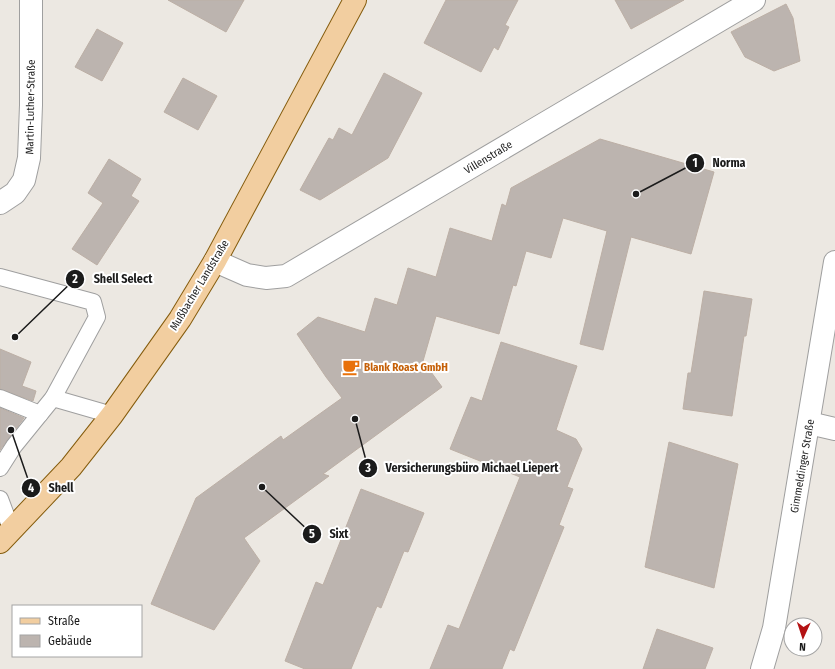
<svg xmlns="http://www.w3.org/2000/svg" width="835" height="669" font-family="'Fira Sans Condensed',sans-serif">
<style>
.building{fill:#bcb4af;stroke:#bcafa5}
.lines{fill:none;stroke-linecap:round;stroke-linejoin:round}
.lane-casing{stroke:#9f9f9f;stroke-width:18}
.street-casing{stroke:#9f9f9f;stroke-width:24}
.primary-casing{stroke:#855c0d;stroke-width:24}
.lane{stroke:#fff;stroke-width:16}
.street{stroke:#fff;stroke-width:22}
.primary{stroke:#f2cea0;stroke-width:22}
.labels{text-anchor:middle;stroke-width:4;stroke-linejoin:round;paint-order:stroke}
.street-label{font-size:11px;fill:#1b1b1b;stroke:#fff}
.food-label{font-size:11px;font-weight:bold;fill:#c56008;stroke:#fff;text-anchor:start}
.leader{fill:none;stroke:#1b1b1b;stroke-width:1.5}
.callout-dot{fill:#1b1b1b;stroke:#fff;stroke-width:1.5}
.mark-label{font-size:12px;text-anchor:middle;font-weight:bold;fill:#fff}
.callout-label{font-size:12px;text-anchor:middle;font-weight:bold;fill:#1b1b1b;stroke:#fff;stroke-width:4;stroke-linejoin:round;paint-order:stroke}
</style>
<rect width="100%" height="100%" fill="#ece8e2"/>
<!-- building -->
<g class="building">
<path d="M 168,0 L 244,0 L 226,32 Z"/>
<path d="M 446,0 L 518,0 L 505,25 L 509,27 L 498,50 L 494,47 L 481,72 L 424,43 Z"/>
<path d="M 615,0 L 684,0 L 631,29 Z"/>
<path d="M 786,4 L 793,18 L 800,61 L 774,71 L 745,57 L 731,32 Z"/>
<path d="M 97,29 L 123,43 L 102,81 L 75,67 Z"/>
<path d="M 384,73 L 422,93 L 388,158 L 320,200 L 300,190 L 329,138 L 333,140 L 339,128 L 352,135 Z"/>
<path d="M 183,78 L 217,96 L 198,130 L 164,112 Z"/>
<path d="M 600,139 L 714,172 L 691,254 L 631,237 L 603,350 L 580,344 L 607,231 L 563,218 L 551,258 L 526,251 L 516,286 L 513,285 L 499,334 L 436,316 L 423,361 L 442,387 L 323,474 L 329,476 L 244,538 L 260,561 L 214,630 L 151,604 L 196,498 L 281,436 L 283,440 L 342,398 L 326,377 L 297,334 L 318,317 L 365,332 L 375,298 L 397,305 L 408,268 L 436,277 L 450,228 L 492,241 L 502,204 L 506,206 L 511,188 Z"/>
<path d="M 109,159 L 141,179 L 131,196 L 139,201 L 97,265 L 72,249 L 103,203 L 88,193 Z"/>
<path d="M 704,291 L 752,299 L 746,336 L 744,336 L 732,416 L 683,409 L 688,373 L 691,373 Z"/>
<path d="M 501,342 L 577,366 L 556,430 L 576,439 L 582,449 L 567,487 L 573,489 L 559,525 L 564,527 L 514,651 L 510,649 L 502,669 L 430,669 L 448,625 L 459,629 L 520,477 L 450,449 L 471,397 L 482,401 Z"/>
<path d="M 0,349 L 31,362 L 22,386 L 36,391 L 33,401 L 0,389 Z"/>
<path d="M 0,408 L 24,418 L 0,450 Z"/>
<path d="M 669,442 L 738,464 L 714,588 L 645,567 Z"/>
<path d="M 361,489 L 424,513 L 408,552 L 404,551 L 381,608 L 377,606 L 351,669 L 305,669 L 285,661 L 316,582 L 323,585 Z"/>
<path d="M 657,629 L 713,648 L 705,669 L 643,669 Z"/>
</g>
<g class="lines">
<!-- lane casing -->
<g class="lane-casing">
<g id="lane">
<path d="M 0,277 L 93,302 L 97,317 L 53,398 L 14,446 L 0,468"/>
<path d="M 0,398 L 40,414"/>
<path d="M 53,398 L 112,415"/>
<path d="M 0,499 L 12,531"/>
</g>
</g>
<!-- street casing -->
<g class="street-casing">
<g id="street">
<path d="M 0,203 L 15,193 L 24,180 L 29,158 L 31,105 L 31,0"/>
<path d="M 215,261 L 247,275 L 266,278 L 286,276 L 754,0"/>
<path d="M 809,423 L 835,429"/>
<path d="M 762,669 L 774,628 L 835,262"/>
</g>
</g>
<!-- primary casing -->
<g class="primary-casing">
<path id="primary" d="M 0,542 L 71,467 L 112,415 L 180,319 L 215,261 L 355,0"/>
</g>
<!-- lane -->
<use href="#lane" class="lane"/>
<!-- street -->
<use href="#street" class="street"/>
<!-- primary -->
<use href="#primary" class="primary"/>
</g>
<!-- icons -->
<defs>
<g id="cafe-bare" transform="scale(1.38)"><path d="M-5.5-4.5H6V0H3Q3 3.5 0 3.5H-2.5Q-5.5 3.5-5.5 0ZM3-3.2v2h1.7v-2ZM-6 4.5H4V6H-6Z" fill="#e8710a" stroke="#fff" stroke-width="2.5" paint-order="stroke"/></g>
</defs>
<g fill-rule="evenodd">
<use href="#cafe-bare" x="351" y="367"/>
</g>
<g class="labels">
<!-- street labels -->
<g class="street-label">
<text transform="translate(30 107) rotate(-89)" y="4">Martin-Luther-Straße</text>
<text transform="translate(488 157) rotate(-31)" y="4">Villenstraße</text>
<text transform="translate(199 285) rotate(-59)" y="4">Mußbacher Landstraße</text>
<text transform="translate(802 466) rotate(-80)" y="4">Gimmeldinger Straße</text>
</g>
<!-- food labels -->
<g class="food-label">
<text x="364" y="371">Blank Roast GmbH</text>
</g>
</g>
<!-- callouts -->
<path class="leader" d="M636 194L695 163M15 337L75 279M355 419L368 468M11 430L31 488M262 487L312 534"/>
<g class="callout-dot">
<circle cx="636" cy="194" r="4"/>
<circle cx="15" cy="337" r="4"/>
<circle cx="355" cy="419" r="4"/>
<circle cx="11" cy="430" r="4"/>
<circle cx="262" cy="487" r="4"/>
<circle cx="695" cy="163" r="10"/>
<circle cx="75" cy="279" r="10"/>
<circle cx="368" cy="468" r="10"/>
<circle cx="31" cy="488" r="10"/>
<circle cx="312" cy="534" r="10"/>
</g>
<g class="mark-label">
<text x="695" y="167">1</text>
<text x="75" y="283">2</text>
<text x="368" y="472">3</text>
<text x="31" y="492">4</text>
<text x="312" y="538">5</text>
</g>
<g class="callout-label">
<text x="729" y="167">Norma</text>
<text x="123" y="283">Shell Select</text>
<text x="472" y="472">Versicherungsbüro Michael Liepert</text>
<text x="61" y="492">Shell</text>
<text x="339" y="538">Sixt</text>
</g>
<!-- legend -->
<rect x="12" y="605" width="130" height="52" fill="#ffffff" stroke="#a4a4a4"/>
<rect x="20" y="618" width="20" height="6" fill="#f2cea0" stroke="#a4a4a4"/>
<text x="48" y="625" font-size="12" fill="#1b1b1b">Straße</text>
<rect x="20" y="635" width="20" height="12" fill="#bcb4af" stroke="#a4a4a4"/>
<text x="48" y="645" font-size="12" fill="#1b1b1b">Gebäude</text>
<!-- north arrow -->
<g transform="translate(803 637) rotate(183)"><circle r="19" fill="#ffffff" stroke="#a4a4a4"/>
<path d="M0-3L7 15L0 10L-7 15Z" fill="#b41214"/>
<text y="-6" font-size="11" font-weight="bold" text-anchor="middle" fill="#1b1b1b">N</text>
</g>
</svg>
